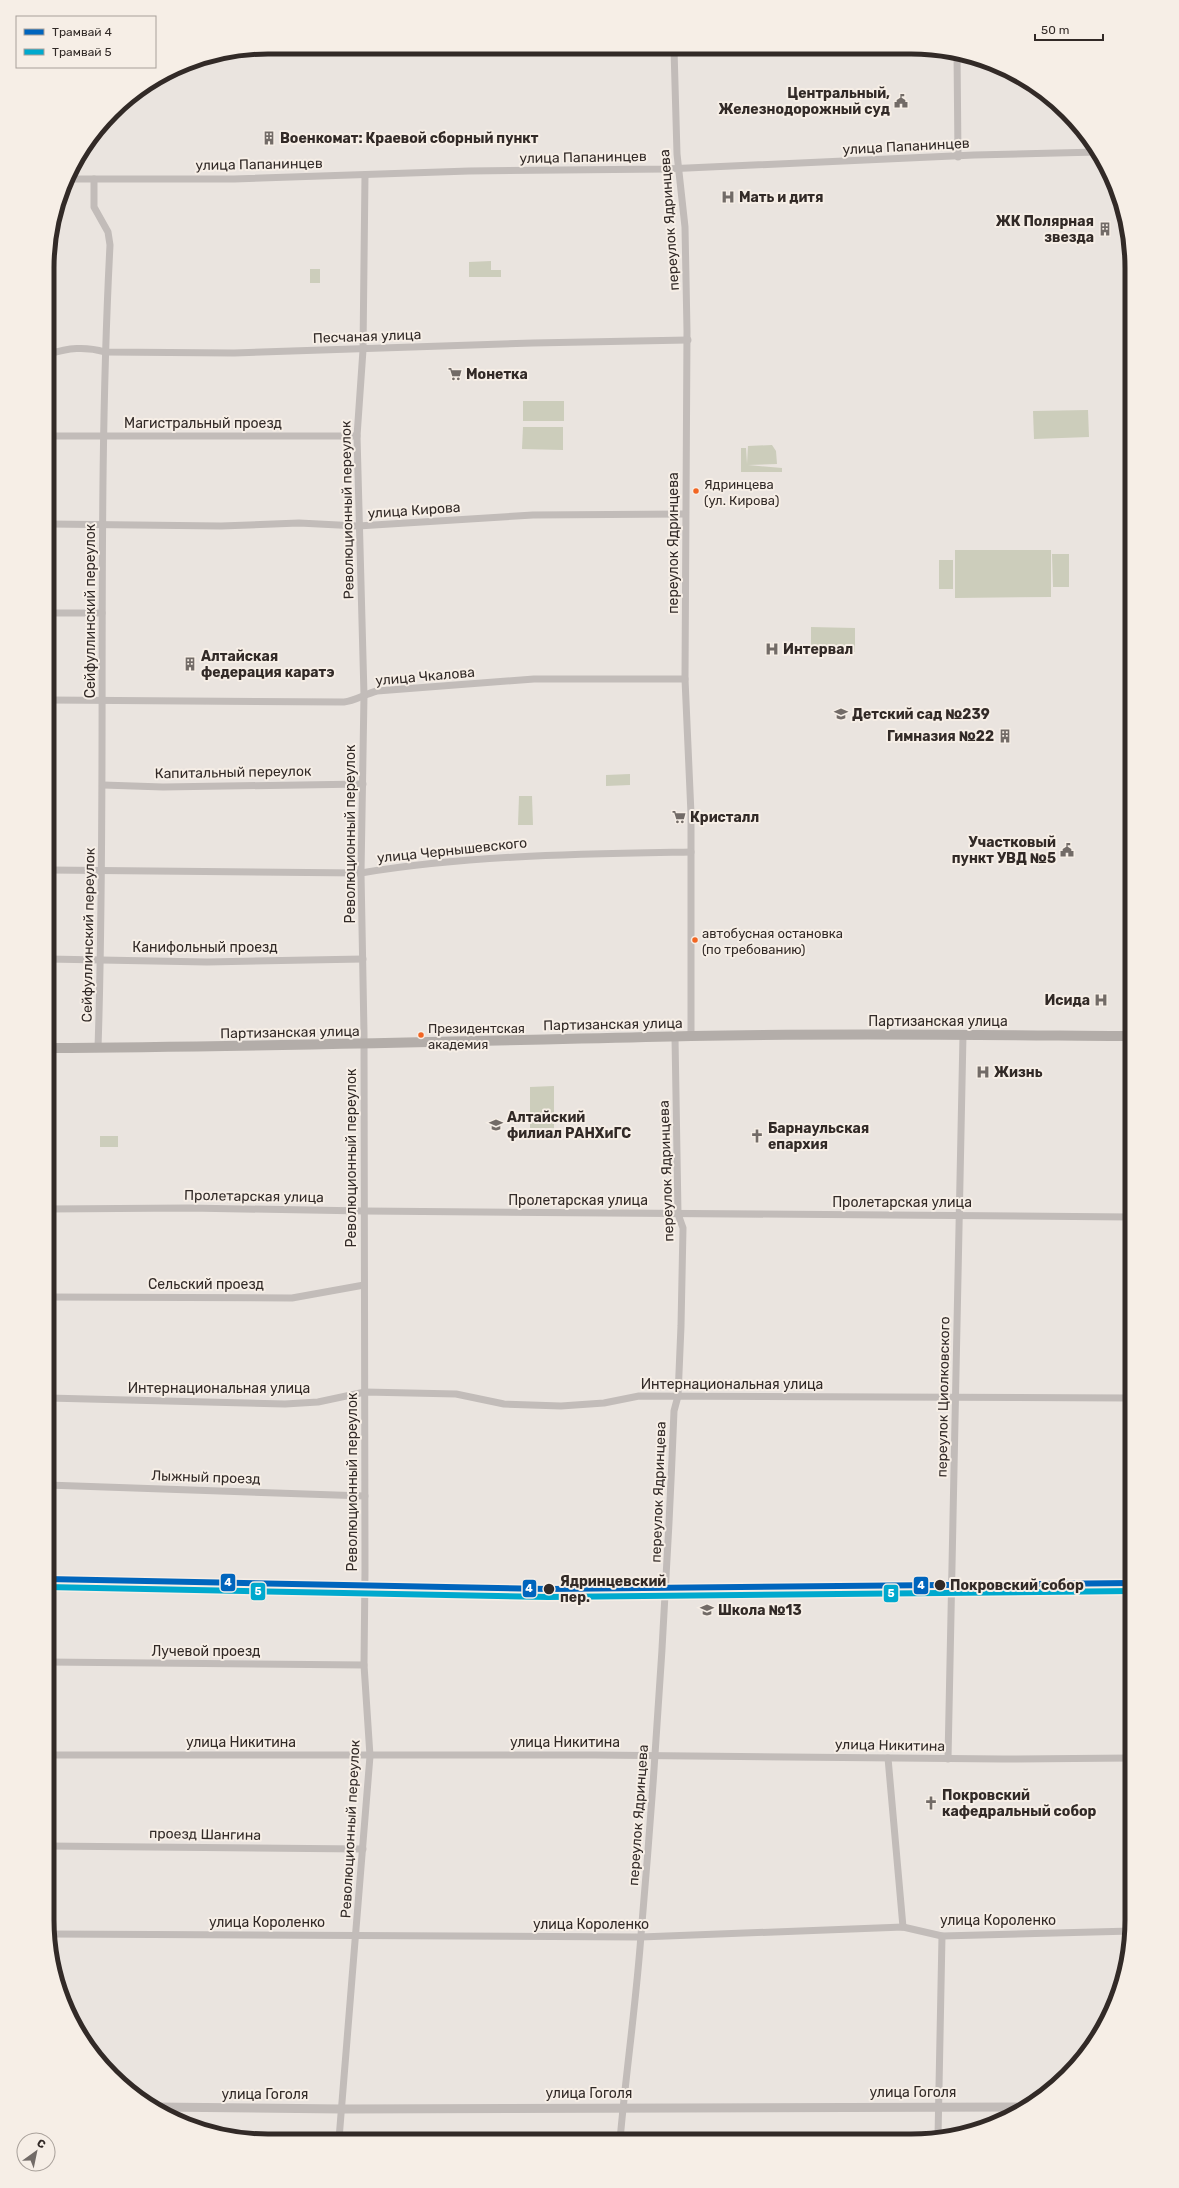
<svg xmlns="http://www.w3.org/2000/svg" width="1179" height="2188" font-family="Rubik,sans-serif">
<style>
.green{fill:#cccdbb}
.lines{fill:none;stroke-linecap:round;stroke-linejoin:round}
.minor{stroke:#c2bcb9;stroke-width:7}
.tertiary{stroke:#c2bcb9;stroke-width:9}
.secondary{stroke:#b3ada9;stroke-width:10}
.tram-1-casing{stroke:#f6eee6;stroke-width:9}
.tram-2-casing{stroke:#f6eee6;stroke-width:9}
.tram-1{stroke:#0065bd;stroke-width:6}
.tram-2{stroke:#00a9ce;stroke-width:6}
.bus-dot{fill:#f26522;stroke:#f6eee6;stroke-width:1.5}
.stop-dot{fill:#322a27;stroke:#f6eee6;stroke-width:1.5}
.labels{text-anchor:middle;stroke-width:4;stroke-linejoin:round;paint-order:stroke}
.bus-label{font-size:13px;fill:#322a27;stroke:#f6eee6;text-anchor:start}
.poi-label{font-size:14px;font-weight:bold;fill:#322a27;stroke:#f6eee6;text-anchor:start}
.street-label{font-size:14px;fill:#322a27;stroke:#f6eee6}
.stop-label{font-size:14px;font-weight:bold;fill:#322a27;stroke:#f6eee6;text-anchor:start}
.rim{fill:none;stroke:#322a27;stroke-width:5}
.line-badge{stroke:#f6eee6;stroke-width:1.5}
.badge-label{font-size:11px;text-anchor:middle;font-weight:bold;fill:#fff}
</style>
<rect width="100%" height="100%" fill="#eae4df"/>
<!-- green -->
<g class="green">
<path d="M 491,261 L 491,270 L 501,270 L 501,277 L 469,277 L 469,262 Z"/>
<rect x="310" y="269" width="10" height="14"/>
<rect x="523" y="401" width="41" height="20"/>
<path d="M 1088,410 L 1089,437 L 1034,439 L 1033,411 Z"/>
<path d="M 523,427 L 563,427 L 563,450 L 522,449 Z"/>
<path d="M 772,445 L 776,451 L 777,464 L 748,465 L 782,468 L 782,472 L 741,472 L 741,448 L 746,448 L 747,464 L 748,446 Z"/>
<path d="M 955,550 L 1051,550 L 1051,597 L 955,598 Z"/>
<path d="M 1052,554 L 1069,554 L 1069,587 L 1053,587 Z"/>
<rect x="939" y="560" width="14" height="29"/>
<path d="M 811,627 L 855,628 L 855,652 L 811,651 Z"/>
<path d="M 630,774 L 630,785 L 606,786 L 606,775 Z"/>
<path d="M 519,796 L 532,796 L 533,825 L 518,825 Z"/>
<path d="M 554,1086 L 554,1128 L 530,1128 L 530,1087 Z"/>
<rect x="100" y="1136" width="18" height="11"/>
</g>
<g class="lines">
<!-- minor -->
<g class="minor">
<path d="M 674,49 L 677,154 L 685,227 L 687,331 L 685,679 L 691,814 L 691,1036"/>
<path d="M 957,52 L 958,157"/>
<path d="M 67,179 L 234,179 L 469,171 L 666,169 L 974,155 L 1098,152"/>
<path d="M 94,179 L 94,207 L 108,232 L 110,245 C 96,512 107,780 98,1048"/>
<path d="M 49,354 C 68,348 85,346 105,352 L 234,353 L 533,343 L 688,340"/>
<path d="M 49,436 L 357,436"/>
<path d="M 49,524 L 221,526 L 299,523 L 358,526 L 533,515 L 685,514"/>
<path d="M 48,613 L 102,613"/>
<path d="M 48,700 L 344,702 C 355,701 365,694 377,691 L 534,679 L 685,679"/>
<path d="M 103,785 L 163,787 L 363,784"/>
<path d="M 48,870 L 361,873 C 470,855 581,854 691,852"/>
<path d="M 48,959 L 207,962 L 363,959"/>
<path d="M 48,1209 L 189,1208 L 364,1211 L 1132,1217"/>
<path d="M 48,1297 L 292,1298 L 364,1285"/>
<path d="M 48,1398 L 285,1404 L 318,1402 L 365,1392 L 456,1394 L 504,1404 L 561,1406 L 604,1403 L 639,1396 L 1132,1398"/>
<path d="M 47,1485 L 365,1496"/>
<path d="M 47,1662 L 364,1665"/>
<path d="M 47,1755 L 595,1755 L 1003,1759 L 1132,1758"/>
<path d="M 888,1758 L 903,1927"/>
<path d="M 948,1759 L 963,1035"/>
<path d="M 47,1846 L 363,1849"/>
<path d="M 49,1934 L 641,1937 L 903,1927 L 942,1936 L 1132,1931"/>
<path d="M 938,2137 L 942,1936"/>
<path d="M 339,2139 L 370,1756 L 364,1665 L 365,1571 L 364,1033 L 361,873 L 364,695 L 357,436 L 363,350 L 365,175"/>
<path d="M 620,2140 C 626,2072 636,2004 641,1935 C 656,1761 667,1586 674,1411 L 678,1396 L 681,1326 L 683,1228 L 678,1214 L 675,1037"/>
</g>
<!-- tertiary -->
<path class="tertiary" d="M 154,2107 L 341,2109 L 1024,2107"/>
<!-- secondary -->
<path class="secondary" d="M 48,1048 C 262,1047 476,1041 691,1036 C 838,1033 985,1035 1132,1036"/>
<!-- tram-1 casing -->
<g class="tram-1-casing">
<path id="tram-1" d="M 47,1579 L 548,1589 L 1132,1583"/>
</g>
<!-- tram-2 casing -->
<g class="tram-2-casing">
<path id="tram-2" d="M 47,1587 L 548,1597 L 1132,1591"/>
</g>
<!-- tram-1 -->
<use href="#tram-1" class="tram-1"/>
<!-- tram-2 -->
<use href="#tram-2" class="tram-2"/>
</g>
<!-- icons -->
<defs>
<g id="civic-bare" transform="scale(1.08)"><path d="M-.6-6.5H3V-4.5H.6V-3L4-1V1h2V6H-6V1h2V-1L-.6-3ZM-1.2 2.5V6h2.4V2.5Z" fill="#726b67" stroke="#f6eee6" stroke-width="2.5" paint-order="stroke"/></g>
<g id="building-bare" transform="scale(1.08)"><path d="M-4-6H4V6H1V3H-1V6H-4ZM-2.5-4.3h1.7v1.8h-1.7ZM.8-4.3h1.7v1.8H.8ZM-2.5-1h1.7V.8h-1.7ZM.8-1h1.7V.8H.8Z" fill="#726b67" stroke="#f6eee6" stroke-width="2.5" paint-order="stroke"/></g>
<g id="hospital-bare" transform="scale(1.08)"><path d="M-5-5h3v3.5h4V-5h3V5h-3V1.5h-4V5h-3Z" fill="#726b67" stroke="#f6eee6" stroke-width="2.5" paint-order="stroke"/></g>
<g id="supermarket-bare" transform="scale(1.08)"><path d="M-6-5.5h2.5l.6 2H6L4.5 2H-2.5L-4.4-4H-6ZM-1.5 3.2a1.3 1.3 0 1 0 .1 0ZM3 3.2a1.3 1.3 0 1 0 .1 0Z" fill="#726b67" stroke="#f6eee6" stroke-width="2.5" paint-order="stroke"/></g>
<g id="school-bare" transform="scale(1.08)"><path d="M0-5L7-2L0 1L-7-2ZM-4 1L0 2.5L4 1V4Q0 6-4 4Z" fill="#726b67" stroke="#f6eee6" stroke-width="2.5" paint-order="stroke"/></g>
<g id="university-bare" transform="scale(1.08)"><path d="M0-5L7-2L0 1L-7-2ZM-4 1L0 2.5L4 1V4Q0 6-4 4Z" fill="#726b67" stroke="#f6eee6" stroke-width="2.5" paint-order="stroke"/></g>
<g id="church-bare" transform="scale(1.08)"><path d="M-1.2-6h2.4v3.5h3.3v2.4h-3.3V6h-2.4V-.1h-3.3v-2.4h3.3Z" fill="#726b67" stroke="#f6eee6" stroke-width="2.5" paint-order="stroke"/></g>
</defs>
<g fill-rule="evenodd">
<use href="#civic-bare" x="901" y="101"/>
<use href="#building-bare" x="269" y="138"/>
<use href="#hospital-bare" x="728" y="197"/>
<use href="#building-bare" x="1105" y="229"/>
<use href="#supermarket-bare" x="455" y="374"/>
<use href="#hospital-bare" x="772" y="649"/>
<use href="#building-bare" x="190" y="664"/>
<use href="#school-bare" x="841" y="714"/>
<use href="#building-bare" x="1005" y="736"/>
<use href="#supermarket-bare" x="679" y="817"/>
<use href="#civic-bare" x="1067" y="850"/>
<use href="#hospital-bare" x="1101" y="1000"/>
<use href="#hospital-bare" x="983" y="1072"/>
<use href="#university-bare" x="496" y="1125"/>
<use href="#church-bare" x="757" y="1136"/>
<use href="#school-bare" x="707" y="1610"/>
<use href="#church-bare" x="931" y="1803"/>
</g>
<!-- markers -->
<g class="bus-dot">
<circle cx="696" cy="491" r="3.5"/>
<circle cx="695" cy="940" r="3.5"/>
<circle cx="421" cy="1035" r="3.5"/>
</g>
<g class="stop-dot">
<circle cx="940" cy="1585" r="6"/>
<circle cx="549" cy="1589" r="6"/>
</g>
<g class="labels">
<!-- bus labels -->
<g class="bus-label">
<text x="704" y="489">Ядринцева<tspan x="704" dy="16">(ул. Кирова)</tspan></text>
<text x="702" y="938">автобусная остановка<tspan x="702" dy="16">(по требованию)</tspan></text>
<text x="428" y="1033">Президентская<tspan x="428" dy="16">академия</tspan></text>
</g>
<!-- poi labels -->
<g class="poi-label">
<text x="890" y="98" text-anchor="end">Центральный,<tspan x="890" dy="16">Железнодорожный суд</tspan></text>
<text x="280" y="143">Военкомат: Краевой сборный пункт</text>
<text x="739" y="202">Мать и дитя</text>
<text x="1094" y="226" text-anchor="end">ЖК Полярная<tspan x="1094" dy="16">звезда</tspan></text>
<text x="466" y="379">Монетка</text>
<text x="783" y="654">Интервал</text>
<text x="201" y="661">Алтайская<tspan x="201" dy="16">федерация каратэ</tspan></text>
<text x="852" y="719">Детский сад №239</text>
<text x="994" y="741" text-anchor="end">Гимназия №22</text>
<text x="690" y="822">Кристалл</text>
<text x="1056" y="847" text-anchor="end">Участковый<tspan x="1056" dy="16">пункт УВД №5</tspan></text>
<text x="1090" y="1005" text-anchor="end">Исида</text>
<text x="994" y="1077">Жизнь</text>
<text x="507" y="1122">Алтайский<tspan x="507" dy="16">филиал РАНХиГС</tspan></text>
<text x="768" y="1133">Барнаульская<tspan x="768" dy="16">епархия</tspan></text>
<text x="718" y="1615">Школа №13</text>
<text x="942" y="1800">Покровский<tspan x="942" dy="16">кафедральный собор</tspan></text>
</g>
<!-- street labels -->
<g class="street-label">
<text transform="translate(906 146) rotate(-3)" y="5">улица Папанинцев</text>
<text transform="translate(583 157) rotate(-1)" y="5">улица Папанинцев</text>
<text transform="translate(259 164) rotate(-1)" y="5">улица Папанинцев</text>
<text transform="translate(669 220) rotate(-94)" y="5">переулок Ядринцева</text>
<text transform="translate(367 336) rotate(-2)" y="5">Песчаная улица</text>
<text x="203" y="428">Магистральный проезд</text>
<text transform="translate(347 510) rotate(-91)" y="5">Революционный переулок</text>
<text transform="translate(414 510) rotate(-4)" y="5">улица Кирова</text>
<text transform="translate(673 543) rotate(-90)" y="5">переулок Ядринцева</text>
<text transform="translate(90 611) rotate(-90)" y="5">Сейфуллинский переулок</text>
<text transform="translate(425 676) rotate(-5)" y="5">улица Чкалова</text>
<text transform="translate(233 772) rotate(-1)" y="5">Капитальный переулок</text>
<text transform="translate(350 834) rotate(-90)" y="5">Революционный переулок</text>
<text transform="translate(452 850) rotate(-6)" y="5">улица Чернышевского</text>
<text transform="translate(88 935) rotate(-89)" y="5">Сейфуллинский переулок</text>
<text x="205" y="952">Канифольный проезд</text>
<text x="938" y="1026">Партизанская улица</text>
<text transform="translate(613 1024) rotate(-1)" y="5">Партизанская улица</text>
<text transform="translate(290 1032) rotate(-1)" y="5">Партизанская улица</text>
<text transform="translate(351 1158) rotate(-90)" y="5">Революционный переулок</text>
<text transform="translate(666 1171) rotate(-92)" y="5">переулок Ядринцева</text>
<text transform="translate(254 1196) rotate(1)" y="5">Пролетарская улица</text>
<text x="578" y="1205">Пролетарская улица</text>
<text x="902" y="1207">Пролетарская улица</text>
<text x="206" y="1289">Сельский проезд</text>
<text x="732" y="1389">Интернациональная улица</text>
<text x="219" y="1393">Интернациональная улица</text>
<text transform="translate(943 1397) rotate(-89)" y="5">переулок Циолковского</text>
<text transform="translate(206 1477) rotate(2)" y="5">Лыжный проезд</text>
<text transform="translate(352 1482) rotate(-90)" y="5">Революционный переулок</text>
<text transform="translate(658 1492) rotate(-88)" y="5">переулок Ядринцева</text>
<text x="206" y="1656">Лучевой проезд</text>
<text x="241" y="1747">улица Никитина</text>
<text x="565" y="1747">улица Никитина</text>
<text transform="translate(890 1745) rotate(1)" y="5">улица Никитина</text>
<text transform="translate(638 1815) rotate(-86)" y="5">переулок Ядринцева</text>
<text transform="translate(350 1829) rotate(-87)" y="5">Революционный переулок</text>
<text transform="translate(205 1834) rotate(1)" y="5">проезд Шангина</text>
<text x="998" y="1925">улица Короленко</text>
<text x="267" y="1927">улица Короленко</text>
<text x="591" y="1929">улица Короленко</text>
<text x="913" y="2097">улица Гоголя</text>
<text x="589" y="2098">улица Гоголя</text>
<text x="265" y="2099">улица Гоголя</text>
</g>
<!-- stop labels -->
<g class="stop-label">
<text x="560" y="1586">Ядринцевский<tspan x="560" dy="16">пер.</tspan></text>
<text x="950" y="1590">Покровский собор</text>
</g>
</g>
<!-- crop -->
<path d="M0 0H1179V2188H0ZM268 54H911A214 214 0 0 1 1125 268V1920A214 214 0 0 1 911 2134H268A214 214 0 0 1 54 1920V268A214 214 0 0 1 268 54Z" fill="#f6eee6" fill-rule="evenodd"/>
<path class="rim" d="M268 54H911A214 214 0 0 1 1125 268V1920A214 214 0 0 1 911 2134H268A214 214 0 0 1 54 1920V268A214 214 0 0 1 268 54Z"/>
<g class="line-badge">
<rect x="220" y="1573" width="16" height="19" rx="4" fill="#0065bd"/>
<rect x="913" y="1576" width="16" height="19" rx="4" fill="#0065bd"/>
<rect x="522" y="1579" width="15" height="19" rx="4" fill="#0065bd"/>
<rect x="250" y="1582" width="16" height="19" rx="4" fill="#00a9ce"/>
<rect x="883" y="1584" width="16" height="19" rx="4" fill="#00a9ce"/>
</g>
<g class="badge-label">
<text x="228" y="1586">4</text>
<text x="921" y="1589">4</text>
<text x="529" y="1592">4</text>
<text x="258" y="1595">5</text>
<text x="891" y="1597">5</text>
</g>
<!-- legend -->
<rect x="16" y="16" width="140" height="52" fill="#f6eee6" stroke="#a8a09a"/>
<rect x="24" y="29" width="20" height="6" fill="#0065bd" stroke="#a8a09a"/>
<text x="52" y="36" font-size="12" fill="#322a27">Трамвай 4</text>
<rect x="24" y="49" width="20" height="6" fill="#00a9ce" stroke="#a8a09a"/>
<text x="52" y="56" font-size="12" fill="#322a27">Трамвай 5</text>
<!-- north arrow -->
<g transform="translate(36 2152) rotate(33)"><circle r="19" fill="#f6eee6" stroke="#a8a09a"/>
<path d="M0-3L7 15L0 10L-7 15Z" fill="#726b67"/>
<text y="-6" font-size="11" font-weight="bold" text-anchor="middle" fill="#322a27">С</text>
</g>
<!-- scale -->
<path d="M1035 34v6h68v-6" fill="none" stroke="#322a27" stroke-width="2"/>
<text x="1041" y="34" font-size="12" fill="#322a27" stroke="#f6eee6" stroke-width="3" paint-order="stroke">50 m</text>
</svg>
